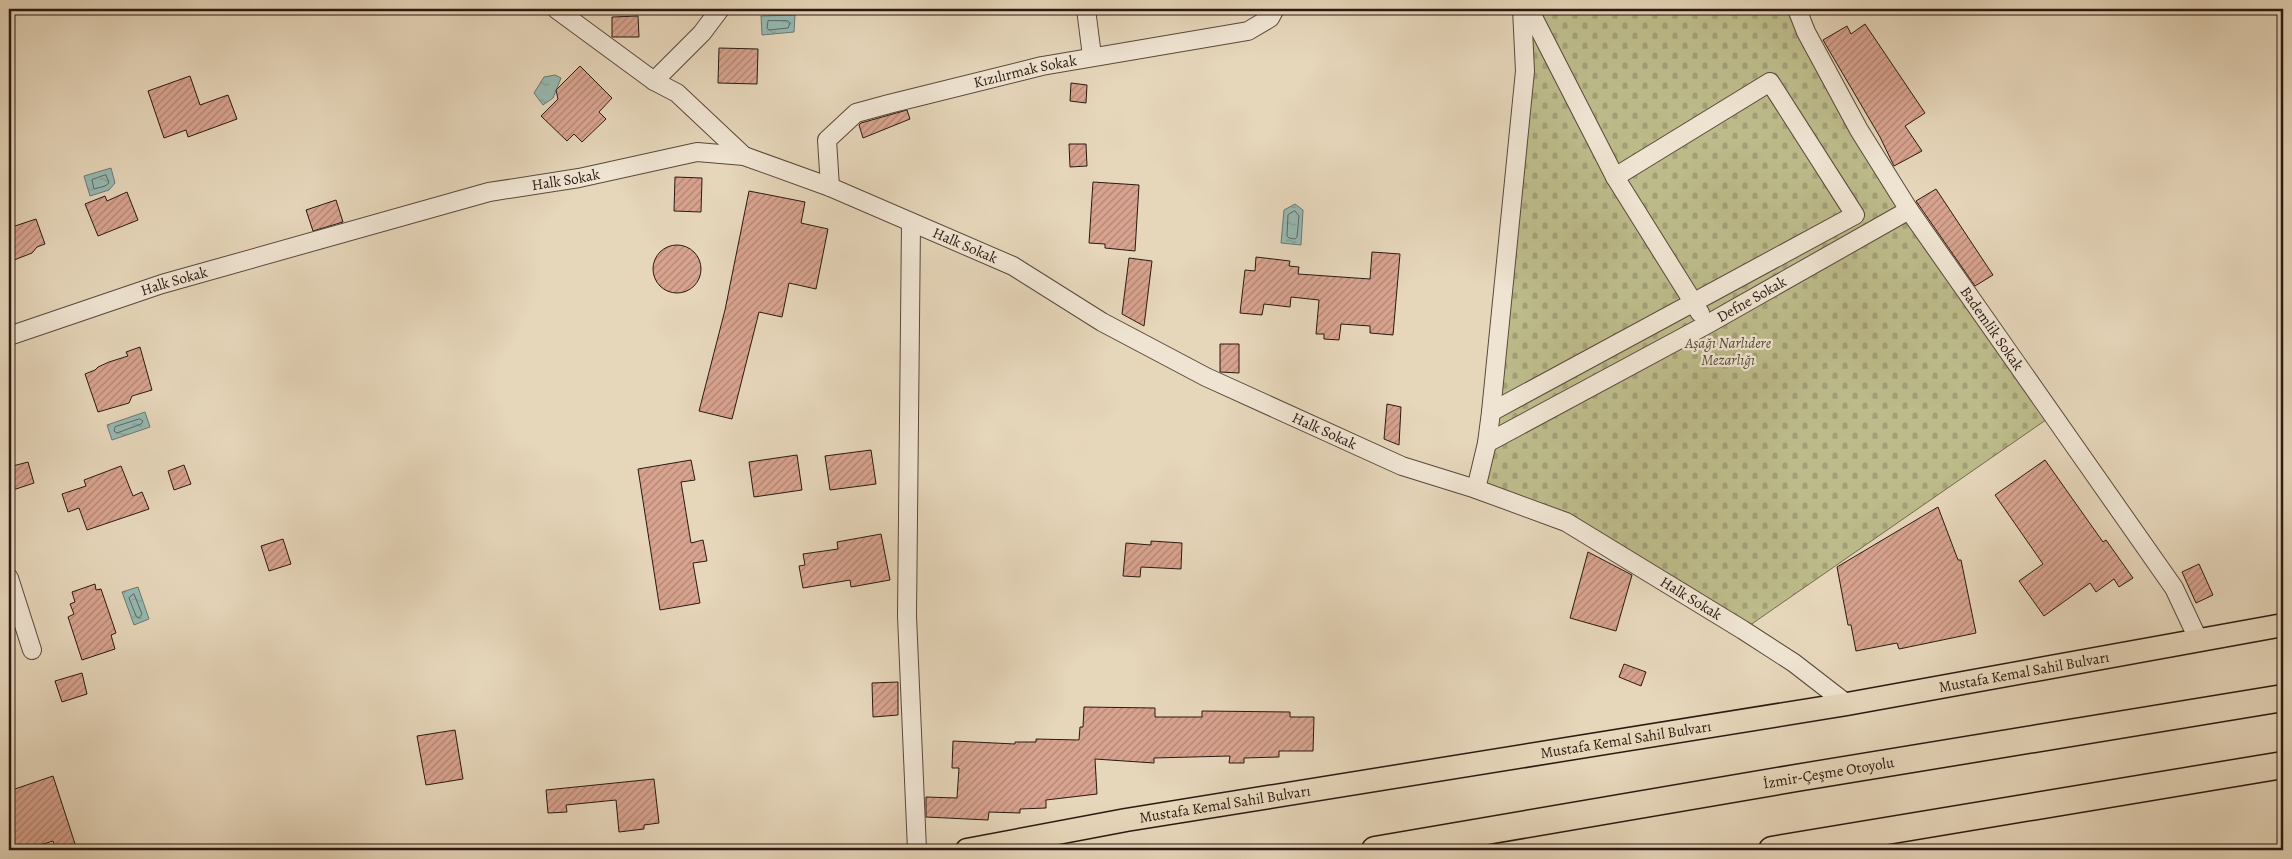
<svg xmlns="http://www.w3.org/2000/svg" width="2292" height="859" font-family="Alegreya,serif">
<style>
.cemetery{fill:url(#cemetery-stones);stroke:#746a4d}
.water{fill:url(#water-ripples);stroke:#6b7971}
.lines{fill:none;stroke-linecap:round;stroke-linejoin:round}
.shore{stroke:#606961;stroke-width:1}
.building{fill:url(#building-hatch);stroke:#2b1910}
.minor-casing{stroke:#5a483a;stroke-width:20}
.major-casing{stroke:#2b1910;stroke-width:25}
.highway-casing{stroke:#2b1910;stroke-width:29}
.minor{stroke:#efe4d2;stroke-width:18}
.major{stroke:#e6d6ba;stroke-width:22}
.highway{stroke:#e6d6ba;stroke-width:26}
.labels{text-anchor:middle;stroke-width:4.5;stroke-linejoin:round;paint-order:stroke}
.street-label{font-size:15px;fill:#2b1910;stroke:#efe4d2}
.park-label{font-size:15px;font-style:italic;fill:#574a35;stroke:#efe4d2}
</style>
<defs>
<pattern id="cemetery-stones" width="16" height="16" patternUnits="userSpaceOnUse" patternTransform="scale(1.25)"><rect width="16" height="16" fill="#bdbb8a"/><path d="M2 7V4a2 2 0 0 1 4 0v3zM10 15v-3a2 2 0 0 1 4 0v3z" fill="#a3a076"/></pattern>
<pattern id="water-ripples" width="26" height="14" patternUnits="userSpaceOnUse" patternTransform="scale(1.25)"><rect width="26" height="14" fill="#96b9b2"/><path d="M2 4q2-2 4 0t4 0M15 11q2-2 4 0t4 0" fill="none" stroke="#819e98"/></pattern>
<pattern id="building-hatch" width="6" height="6" patternUnits="userSpaceOnUse" patternTransform="scale(1.25)"><rect width="6" height="6" fill="#d8a38f"/><path d="M-1 1l2-2M0 6l6-6M5 7l2-2" fill="none" stroke="#af8473"/></pattern>
</defs>
<rect width="100%" height="100%" fill="#e6d6ba"/>
<filter id="stains"><feTurbulence type="fractalNoise" baseFrequency=".004" numOctaves="4"/><feColorMatrix values="0 0 0 0 .2 0 0 0 0 .09 0 0 0 0 .02 0 0 0 .5 -.17"/></filter>
<radialGradient id="worn" r=".72"><stop offset=".6" stop-color="#630" stop-opacity="0"/><stop offset="1" stop-color="#630" stop-opacity=".3"/></radialGradient>
<!-- cemetery -->
<path class="cemetery" d="M 1522,9 L 1797,9 L 1859,130 L 2053,415 L 1743,630 L 1566,522 L 1476,489 L 1487,443 Z"/>
<!-- water -->
<g class="water">
<path d="M 795,15 L 794,32 L 762,35 L 761,16 Z"/>
<path d="M 555,75 L 561,78 L 553,98 L 543,105 L 534,93 L 544,77 Z"/>
<path d="M 111,168 L 115,183 L 109,190 L 90,196 L 84,176 Z"/>
<path d="M 1295,204 L 1303,210 L 1301,245 L 1281,243 L 1284,210 Z"/>
<path d="M 145,412 L 150,427 L 112,440 L 107,425 Z"/>
<path d="M 138,587 L 149,619 L 134,625 L 122,592 Z"/>
</g>
<g class="lines">
<!-- shore -->
<g class="shore">
<path d="M 788,21 L 790,23 L 788,28 L 769,30 L 767,28 L 768,21 Z"/>
<path d="M 106,175 L 109,183 L 105,186 L 94,189 L 92,180 Z"/>
<path d="M 1295,211 L 1299,216 L 1297,237 L 1295,239 L 1289,238 L 1287,236 L 1288,215 Z"/>
<path d="M 140,419 L 143,421 L 141,424 L 117,433 L 114,431 L 115,427 Z"/>
<path d="M 134,594 L 142,614 L 139,618 L 136,616 L 129,598 Z"/>
</g>
</g>
<!-- building -->
<g class="building">
<path d="M 638,16 L 639,37 L 612,37 L 612,17 Z"/>
<path d="M 1865,24 L 1925,113 L 1905,126 L 1922,151 L 1894,166 L 1880,137 L 1823,40 L 1847,26 L 1851,34 Z"/>
<path d="M 719,48 L 758,49 L 757,84 L 718,83 Z"/>
<path d="M 580,66 L 612,98 L 599,112 L 606,119 L 582,142 L 574,134 L 567,141 L 541,116 L 558,99 L 556,90 Z"/>
<path d="M 190,76 L 200,105 L 228,95 L 237,119 L 188,137 L 186,130 L 164,138 L 148,91 Z"/>
<path d="M 1071,83 L 1087,85 L 1086,103 L 1070,101 Z"/>
<path d="M 907,110 L 910,119 L 863,138 L 859,125 L 861,123 Z"/>
<path d="M 1069,144 L 1086,144 L 1087,166 L 1070,167 Z"/>
<path d="M 675,177 L 702,178 L 701,212 L 674,211 Z"/>
<path d="M 1093,182 L 1139,185 L 1135,251 L 1105,248 L 1105,244 L 1089,243 Z"/>
<path d="M 1936,189 L 1993,275 L 1975,286 L 1916,201 Z"/>
<path d="M 749,191 L 805,202 L 801,223 L 828,229 L 816,289 L 789,283 L 782,317 L 759,312 L 732,419 L 699,411 L 725,310 Z"/>
<path d="M 127,192 L 138,220 L 98,236 L 85,204 L 105,196 L 107,201 Z"/>
<path d="M 336,200 L 343,222 L 313,231 L 306,210 Z"/>
<path d="M 36,219 L 45,244 L 37,247 L 32,253 L 9,262 L 9,228 Z"/>
<circle cx="677" cy="269" r="24"/>
<path d="M 1372,252 L 1400,254 L 1393,335 L 1370,333 L 1370,326 L 1341,324 L 1339,340 L 1324,339 L 1324,334 L 1316,334 L 1319,300 L 1291,297 L 1290,307 L 1264,304 L 1262,315 L 1240,313 L 1245,270 L 1255,271 L 1256,257 L 1290,261 L 1289,266 L 1299,267 L 1298,274 L 1370,279 Z"/>
<path d="M 1129,258 L 1152,261 L 1144,326 L 1122,314 Z"/>
<path d="M 1220,344 L 1239,344 L 1239,373 L 1220,372 Z"/>
<path d="M 140,347 L 152,390 L 132,396 L 129,403 L 98,412 L 85,374 L 95,370 L 98,367 L 109,362 L 128,356 L 126,352 Z"/>
<path d="M 1387,404 L 1401,407 L 1399,445 L 1384,439 Z"/>
<path d="M 871,450 L 876,484 L 830,490 L 825,456 Z"/>
<path d="M 797,455 L 802,490 L 754,497 L 749,462 Z"/>
<path d="M 691,460 L 695,480 L 681,482 L 691,543 L 703,540 L 707,561 L 693,563 L 700,603 L 660,610 L 638,469 Z"/>
<path d="M 2045,460 L 2103,542 L 2106,540 L 2133,578 L 2119,587 L 2114,579 L 2096,592 L 2090,583 L 2044,616 L 2019,581 L 2043,564 L 1995,495 Z"/>
<path d="M 28,462 L 34,483 L 13,490 L 9,467 Z"/>
<path d="M 184,465 L 191,484 L 174,490 L 168,471 Z"/>
<path d="M 121,466 L 133,496 L 142,492 L 149,509 L 87,530 L 79,508 L 68,512 L 62,494 L 86,486 L 84,480 Z"/>
<path d="M 1938,507 L 1958,560 L 1961,560 L 1976,633 L 1899,649 L 1897,643 L 1856,651 L 1851,625 L 1848,625 L 1837,567 Z"/>
<path d="M 881,534 L 890,580 L 851,587 L 850,580 L 803,588 L 799,566 L 805,565 L 803,554 L 838,549 L 837,542 Z"/>
<path d="M 283,539 L 291,564 L 269,571 L 261,546 Z"/>
<path d="M 1151,541 L 1182,543 L 1181,569 L 1141,567 L 1140,577 L 1123,576 L 1126,543 L 1151,545 Z"/>
<path d="M 1588,552 L 1632,575 L 1616,631 L 1570,618 Z"/>
<path d="M 2199,564 L 2213,595 L 2196,603 L 2182,572 Z"/>
<path d="M 95,584 L 96,590 L 101,589 L 116,633 L 111,635 L 115,649 L 82,660 L 68,617 L 74,614 L 70,604 L 75,602 L 72,592 Z"/>
<path d="M 1624,664 L 1646,672 L 1641,686 L 1619,677 Z"/>
<path d="M 82,673 L 87,694 L 62,702 L 55,681 Z"/>
<path d="M 898,682 L 898,715 L 873,717 L 872,683 Z"/>
<path d="M 1084,707 L 1155,708 L 1155,717 L 1202,717 L 1202,711 L 1290,712 L 1290,717 L 1314,717 L 1313,751 L 1279,751 L 1279,757 L 1244,758 L 1244,763 L 1229,763 L 1230,756 L 1154,758 L 1154,763 L 1095,759 L 1097,794 L 1046,800 L 1046,808 L 1020,809 L 1020,813 L 989,812 L 988,820 L 926,817 L 926,797 L 957,798 L 959,768 L 952,768 L 953,741 L 1015,744 L 1015,742 L 1036,742 L 1036,739 L 1079,740 L 1080,727 L 1083,727 Z"/>
<path d="M 455,730 L 463,779 L 426,785 L 417,736 Z"/>
<path d="M 53,776 L 77,850 L 56,850 L 53,841 L 24,850 L 9,850 L 9,791 Z"/>
<path d="M 654,779 L 659,823 L 644,825 L 644,829 L 619,832 L 616,800 L 566,805 L 567,812 L 548,813 L 546,790 Z"/>
</g>
<g class="lines">
<!-- minor casing -->
<g class="minor-casing">
<g id="minor">
<path d="M 556,9 L 654,81 L 677,93 L 744,156"/>
<path d="M 1086,9 L 1092,56"/>
<path d="M 1529,9 L 1615,177 L 1700,313"/>
<path id="s1" d="M 1797,9 L 1806,32 L 1859,130 L 1909,210 L 2174,588 L 2199,641"/>
<path d="M 654,81 L 702,33 L 720,9"/>
<path id="s2" d="M 830,187 L 827,140 L 856,113 L 889,104 L 1042,66 L 1248,31 L 1270,18 L 1275,9"/>
<path d="M 911,223 L 907,616 L 917,850"/>
<path id="s3" d="M 9,336 L 162,284 L 489,192 L 579,178 L 697,152 L 744,156 L 830,187 L 1013,266 L 1102,322 L 1206,377 L 1402,466 L 1476,489 L 1566,522 L 1743,630 L 1794,663 L 1847,704"/>
<path d="M 1491,412 L 1855,215 L 1770,82 L 1615,177"/>
<path id="s4" d="M 1487,443 L 1706,325 L 1909,210"/>
<path d="M 1476,489 L 1487,443 L 1491,412 L 1525,71 L 1522,9"/>
<path d="M 9,578 L 32,650"/>
</g>
</g>
<!-- major casing -->
<g class="major-casing">
<g id="major">
<path id="s5" d="M 967,850 L 1126,820 L 1847,704 L 2283,625"/>
</g>
</g>
<!-- highway casing -->
<g class="highway-casing">
<g id="highway">
<path id="s6" d="M 1375,850 L 1796,778 L 2283,698"/>
<path d="M 1772,850 L 2283,765"/>
</g>
</g>
<!-- minor -->
<use href="#minor" class="minor"/>
<!-- major -->
<use href="#major" class="major"/>
<!-- highway -->
<use href="#highway" class="highway"/>
</g>
<g class="labels">
<!-- street labels -->
<g class="street-label">
<text dy="5" stroke="none"><textPath href="#s2" startOffset="261">Kızılırmak Sokak</textPath></text>
<text dy="5" stroke="none"><textPath href="#s3" startOffset="579">Halk Sokak</textPath></text>
<text dy="5" stroke="none"><textPath href="#s3" startOffset="999">Halk Sokak</textPath></text>
<text dy="5" stroke="none"><textPath href="#s3" startOffset="174">Halk Sokak</textPath></text>
<text dy="5" stroke="none"><textPath href="#s4" startOffset="301">Defne Sokak</textPath></text>
<text dy="5" stroke="none"><textPath href="#s1" startOffset="375">Bademlik Sokak</textPath></text>
<text dy="5" stroke="none"><textPath href="#s3" startOffset="1404">Halk Sokak</textPath></text>
<text dy="5" stroke="none"><textPath href="#s3" startOffset="1809">Halk Sokak</textPath></text>
<text dy="5" stroke="none"><textPath href="#s5" startOffset="1072">Mustafa Kemal Sahil Bulvarı</textPath></text>
<text dy="5" stroke="none"><textPath href="#s5" startOffset="668">Mustafa Kemal Sahil Bulvarı</textPath></text>
<text dy="5" stroke="none"><textPath href="#s6" startOffset="460">İzmir-Çeşme Otoyolu</textPath></text>
<text dy="5" stroke="none"><textPath href="#s5" startOffset="262">Mustafa Kemal Sahil Bulvarı</textPath></text>
</g>
<!-- park labels -->
<g class="park-label">
<text x="1728" y="348">Aşağı Narlıdere<tspan x="1728" dy="17">Mezarlığı</tspan></text>
</g>
</g>
<!-- margin -->
<rect width="2292" height="859" fill="none" stroke="#e6d6ba" stroke-width="30"/>
<rect x="10" y="10" width="2272" height="839" fill="none" stroke="#2b1910" stroke-width="2.5"/>
<rect x="15" y="15" width="2262" height="829" fill="none" stroke="#2b1910"/>
<rect width="100%" height="100%" filter="url(#stains)"/>
<rect width="100%" height="100%" fill="url(#worn)"/>
</svg>
